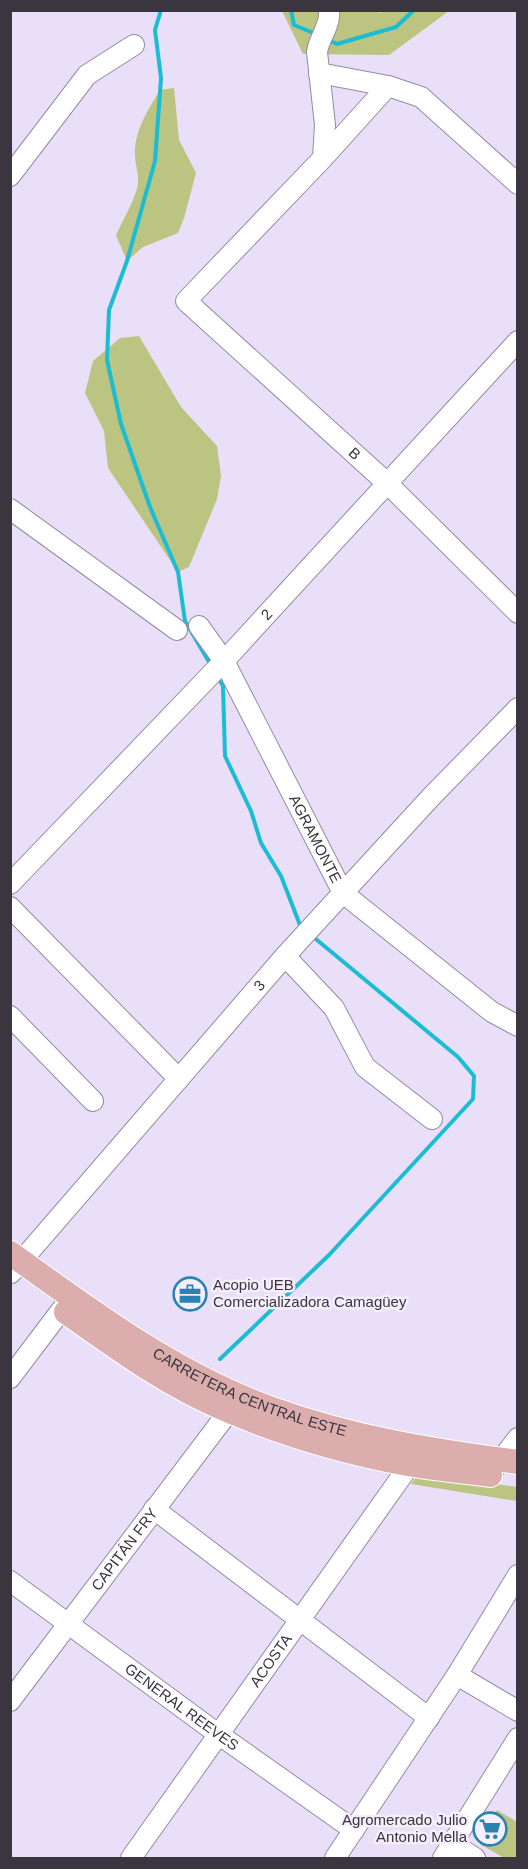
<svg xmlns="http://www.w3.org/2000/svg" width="528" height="1869" font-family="Arial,sans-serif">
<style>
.green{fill:#bbc480}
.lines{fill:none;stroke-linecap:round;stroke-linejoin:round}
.stream{stroke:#1bbdd4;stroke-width:4}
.minor-casing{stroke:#958ba2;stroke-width:22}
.major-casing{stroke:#fff;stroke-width:26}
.minor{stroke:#fff;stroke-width:20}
.major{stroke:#dbadac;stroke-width:24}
.labels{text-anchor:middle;stroke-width:5;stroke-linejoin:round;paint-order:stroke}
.street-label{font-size:15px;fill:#3a353f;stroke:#f5eefd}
.poi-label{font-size:15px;fill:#3a353f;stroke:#f5eefd;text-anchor:start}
</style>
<rect width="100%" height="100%" fill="#eadff8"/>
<!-- green -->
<g class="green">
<path d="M 371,10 L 380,13 L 382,10 L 449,11 L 389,55 L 303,54 L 282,11 Z"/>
<path d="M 174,88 L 179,140 L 196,173 L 184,218 L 178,233 L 143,247 L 127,261 L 116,235 C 122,222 137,196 138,183 C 139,173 135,165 135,155 C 134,131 148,110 160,90 Z"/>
<path d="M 139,336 L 181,407 L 217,446 L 221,476 L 217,499 L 189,567 L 178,572 L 108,468 L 104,431 L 85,393 L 93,361 L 120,338 Z"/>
<path d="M 418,1474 L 517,1487 L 517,1501 L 411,1484 Z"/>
<path d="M 497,1810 L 517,1822 L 517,1858 L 504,1858 L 480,1844 L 480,1837 Z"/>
</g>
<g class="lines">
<!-- stream -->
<g class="stream">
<path d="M 161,10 L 155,30 L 161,78 L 155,161 L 127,261 L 109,310 L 107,360 L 121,424 L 150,507 L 178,572 L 185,621 L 212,667"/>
<path d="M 291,10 L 294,25 L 316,34"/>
<path d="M 328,40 L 337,44 L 396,27 L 414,10"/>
<path d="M 217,676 L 223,686 L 225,756 L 251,811 L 261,843 L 281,876 L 300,925 L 303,928"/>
<path d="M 220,1359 L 329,1255 L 473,1099 L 474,1076 L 458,1057 L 311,935"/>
</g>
<!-- minor casing -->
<g class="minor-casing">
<g id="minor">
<path id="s1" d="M 329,10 C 331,26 319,37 317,52 L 325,125 L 323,158 L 186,301 L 388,484 L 518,613"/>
<path d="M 319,73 L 388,86 L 421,97 L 518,184"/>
<path d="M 323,158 L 388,86"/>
<path d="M 10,176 L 87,75 L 134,45"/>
<path d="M 10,509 L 177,630"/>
<path id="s2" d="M 199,626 L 224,661 L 343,893 L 492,1012 L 518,1026"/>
<path id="s3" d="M 10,884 L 224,661 L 518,341"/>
<path d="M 10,907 L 179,1079"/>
<path d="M 285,956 L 334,1008 L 365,1067 L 432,1119"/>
<path d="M 10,1016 L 93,1101"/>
<path id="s4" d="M 11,1273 L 285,956 L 431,797 L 518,708"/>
<path d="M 10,1378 L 72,1296"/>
<path d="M 493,1470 L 518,1438"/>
<path d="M 154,1509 L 429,1718"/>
<path id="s5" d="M 10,1581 L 218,1734 L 354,1830"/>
<path d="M 457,1675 L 518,1711"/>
<path id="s6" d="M 10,1701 L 223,1419 L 234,1400"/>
<path d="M 453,1844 L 475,1858"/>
<path id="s7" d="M 131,1858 L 404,1473 L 409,1464 L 412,1452"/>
<path d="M 335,1858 L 457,1675 L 518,1575"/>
<path d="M 443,1858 L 518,1738"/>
</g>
</g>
<!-- major casing -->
<g class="major-casing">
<g id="major">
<path id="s8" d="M 10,1253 C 92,1312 176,1375 272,1409 C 353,1438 433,1451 518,1462"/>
<path d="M 66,1312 C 118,1349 170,1387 229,1411 C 286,1435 348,1453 408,1464 C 435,1469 463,1471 490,1475"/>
</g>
</g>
<!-- minor -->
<use href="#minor" class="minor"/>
<!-- major -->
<use href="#major" class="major"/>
</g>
<!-- icons -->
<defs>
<g id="office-ring" transform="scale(1.725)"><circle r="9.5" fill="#f5eefd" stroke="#2983b1" stroke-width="1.5"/><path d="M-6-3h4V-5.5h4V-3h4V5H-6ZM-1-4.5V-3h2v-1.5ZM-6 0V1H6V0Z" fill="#2983b1"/></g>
<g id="supermarket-ring" transform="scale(1.725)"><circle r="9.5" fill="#f5eefd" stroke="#2983b1" stroke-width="1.5"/><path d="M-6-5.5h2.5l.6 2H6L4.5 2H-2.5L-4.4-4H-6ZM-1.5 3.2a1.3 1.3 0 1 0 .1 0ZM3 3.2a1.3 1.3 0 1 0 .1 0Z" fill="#2983b1"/></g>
</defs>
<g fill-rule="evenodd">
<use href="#office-ring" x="190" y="1294"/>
<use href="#supermarket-ring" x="490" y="1829"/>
</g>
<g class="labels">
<!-- street labels -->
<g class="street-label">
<text dy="5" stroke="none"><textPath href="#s1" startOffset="576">B</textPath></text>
<text dy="5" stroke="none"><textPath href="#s3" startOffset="372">2</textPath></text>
<text dy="5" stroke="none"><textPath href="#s2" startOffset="243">AGRAMONTE</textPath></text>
<text dy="5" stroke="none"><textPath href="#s4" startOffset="380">3</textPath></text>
<text dy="5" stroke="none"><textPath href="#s8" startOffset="279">CARRETERA CENTRAL ESTE</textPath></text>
<text dy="5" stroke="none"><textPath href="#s6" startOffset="190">CAPITÁN FRY</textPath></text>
<text dy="5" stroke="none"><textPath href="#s7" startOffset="242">ACOSTA</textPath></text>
<text dy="5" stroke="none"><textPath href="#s5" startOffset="213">GENERAL REEVES</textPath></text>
</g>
<!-- poi labels -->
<g class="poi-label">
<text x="213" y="1290">Acopio UEB<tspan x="213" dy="17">Comercializadora Camagüey</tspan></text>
<text x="467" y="1825" text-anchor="end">Agromercado Julio<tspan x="467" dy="17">Antonio Mella</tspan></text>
</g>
</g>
<!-- border -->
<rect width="528" height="1869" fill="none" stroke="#3a353f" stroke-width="24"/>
</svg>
